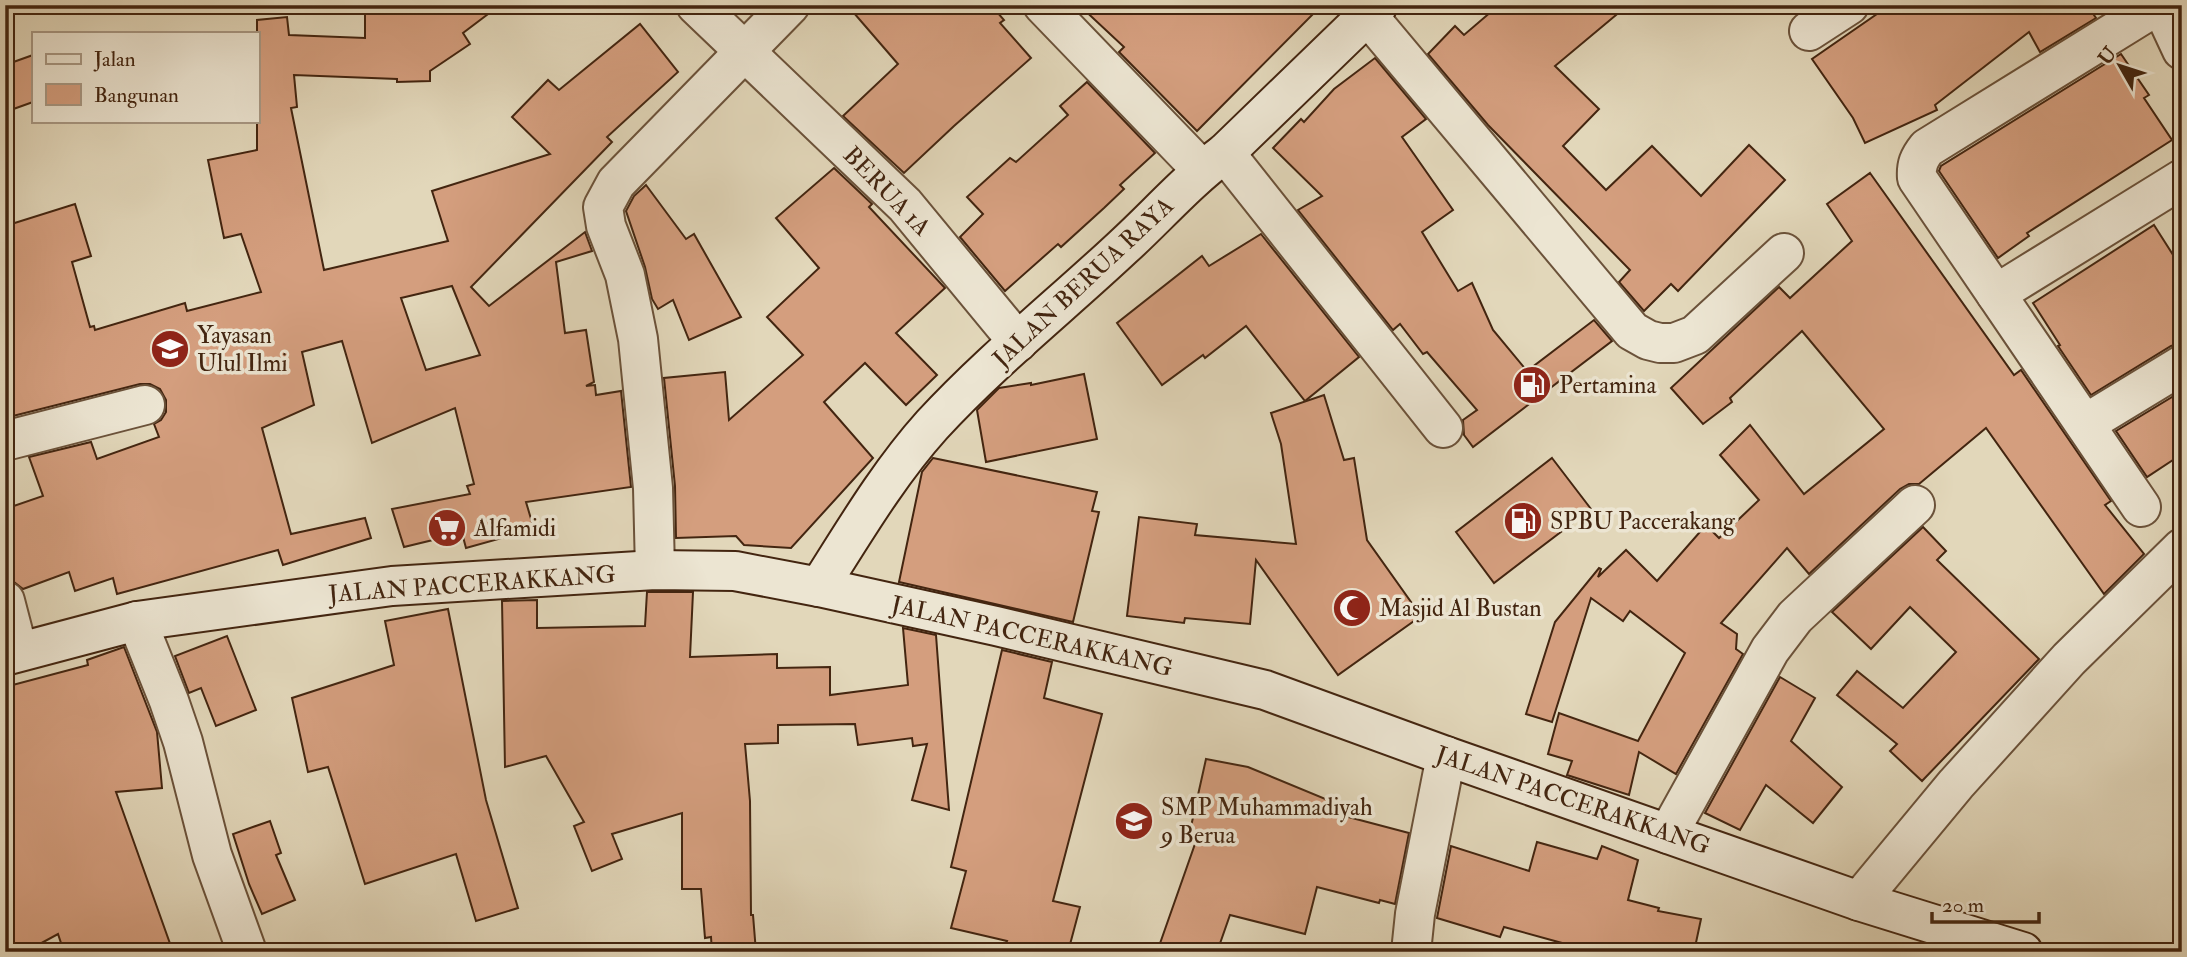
<svg xmlns="http://www.w3.org/2000/svg" width="2187" height="957" font-family="'IM FELL Double Pica',serif">
<style>
.building{fill:#d49e7e;stroke:#432510;stroke-width:2;fill-rule:evenodd}
.lines{fill:none;stroke-linecap:round;stroke-linejoin:round}
.street-casing{stroke:#6b523a;stroke-width:42}
.secondary-casing{stroke:#432510;stroke-width:42}
.street{stroke:#ece5d2;stroke-width:38}
.secondary{stroke:#ece5d2;stroke-width:38}
.labels{text-anchor:middle;stroke-width:7;stroke-linejoin:round;paint-order:stroke}
.street-label{font-size:24px;fill:#432510;stroke:#ece5d2}
.poi-label{font-size:24px;fill:#432510;stroke:#ece5d2;text-anchor:start}
</style>
<rect width="100%" height="100%" fill="#e2d7ba"/>
<filter id="stains"><feTurbulence type="fractalNoise" baseFrequency=".00286" numOctaves="4"/><feColorMatrix values="0 0 0 0 .2 0 0 0 0 .09 0 0 0 0 .02 0 0 0 .5 -.17"/></filter>
<radialGradient id="worn" r=".72"><stop offset=".6" stop-color="#630" stop-opacity="0"/><stop offset="1" stop-color="#630" stop-opacity=".3"/></radialGradient>
<!-- building -->
<g class="building">
<path d="M 365,5 L 500,5 L 463,33 L 470,44 L 430,71 L 430,81 L 397,82 L 397,79 L 294,75 L 297,107 L 291,108 L 324,270 L 448,241 L 432,191 L 550,154 L 512,117 L 548,80 L 559,90 L 640,24 L 678,72 L 607,137 L 612,142 L 471,287 L 489,306 L 585,232 L 592,251 L 556,262 L 565,333 L 586,330 L 594,382 L 586,386 L 595,385 L 596,395 L 621,391 L 631,487 L 526,502 L 534,529 L 466,548 L 462,533 L 404,547 L 392,509 L 470,494 L 467,486 L 474,484 L 455,408 L 372,443 L 342,341 L 302,352 L 314,405 L 262,428 L 291,534 L 365,518 L 371,538 L 283,565 L 278,550 L 117,594 L 113,578 L 75,591 L 69,572 L 23,589 L 14,582 L 5,556 L 5,509 L 43,496 L 29,457 L 91,442 L 97,459 L 159,437 L 154,424 L 161,420 L 166,412 L 166,400 L 160,389 L 150,384 L 140,384 L 5,418 L 5,226 L 75,204 L 91,256 L 72,262 L 90,327 L 94,326 L 95,330 L 185,303 L 187,311 L 261,292 L 241,234 L 224,238 L 208,160 L 257,150 L 257,20 L 287,17 L 289,35 L 365,38 ZM 452,286 L 480,355 L 426,370 L 401,298 Z"/>
<path d="M 847,5 L 991,5 L 1004,20 L 1000,23 L 1031,58 L 954,126 L 904,173 L 843,116 L 898,64 Z"/>
<path d="M 1079,5 L 1322,5 L 1197,131 L 1119,52 L 1124,47 Z"/>
<path d="M 1499,5 L 1628,5 L 1555,66 L 1599,109 L 1563,146 L 1606,190 L 1652,146 L 1701,196 L 1749,145 L 1785,180 L 1678,291 L 1671,284 L 1644,311 L 1619,282 L 1630,270 L 1488,125 L 1428,54 L 1455,26 L 1464,35 Z"/>
<path d="M 1890,5 L 2087,5 L 2096,18 L 2040,52 L 2029,32 L 1935,105 L 1937,110 L 1865,143 L 1853,118 L 1812,59 Z"/>
<path d="M 2121,54 L 2149,95 L 2144,98 L 2172,140 L 2027,233 L 2029,236 L 1998,258 L 1939,171 L 1941,166 Z"/>
<path d="M 33,55 L 33,102 L 5,112 L 5,65 Z"/>
<path d="M 1375,58 L 1426,119 L 1402,137 L 1453,210 L 1422,232 L 1458,291 L 1472,283 L 1493,330 L 1527,371 L 1594,320 L 1612,341 L 1473,447 L 1464,435 L 1463,420 L 1477,410 L 1427,352 L 1423,354 L 1400,324 L 1393,330 L 1298,210 L 1322,196 L 1273,148 L 1301,119 L 1304,122 L 1334,89 Z"/>
<path d="M 1087,82 L 1155,153 L 1120,185 L 1124,189 L 1104,208 L 1061,247 L 1058,244 L 1005,291 L 960,237 L 983,214 L 967,197 L 1010,158 L 1016,162 L 1068,115 L 1060,106 Z"/>
<path d="M 834,168 L 872,204 L 869,207 L 945,288 L 896,333 L 937,375 L 906,405 L 865,363 L 824,402 L 873,458 L 791,548 L 744,545 L 736,536 L 676,538 L 675,486 L 664,378 L 725,372 L 729,420 L 803,355 L 767,317 L 819,268 L 776,218 Z"/>
<path d="M 1870,173 L 2014,375 L 2021,370 L 2111,501 L 2105,505 L 2144,554 L 2104,594 L 1986,428 L 1919,484 L 1909,484 L 1900,489 L 1809,574 L 1787,548 L 1721,623 L 1737,634 L 1736,649 L 1743,654 L 1676,774 L 1639,752 L 1629,795 L 1567,775 L 1572,761 L 1548,754 L 1559,713 L 1638,741 L 1685,653 L 1630,611 L 1623,621 L 1591,598 L 1552,722 L 1526,714 L 1555,622 L 1599,568 L 1601,569 L 1598,577 L 1626,550 L 1657,581 L 1706,525 L 1719,538 L 1759,500 L 1720,455 L 1750,425 L 1804,494 L 1884,429 L 1802,331 L 1730,398 L 1732,402 L 1703,424 L 1671,388 L 1779,287 L 1790,298 L 1852,241 L 1827,204 Z"/>
<path d="M 646,185 L 686,239 L 694,234 L 741,317 L 689,340 L 673,300 L 658,309 L 652,299 L 645,267 L 626,211 L 634,196 Z"/>
<path d="M 2154,225 L 2182,269 L 2182,343 L 2171,346 L 2091,395 L 2058,346 L 2060,345 L 2033,303 Z"/>
<path d="M 1261,234 L 1359,357 L 1305,401 L 1246,326 L 1205,358 L 1203,355 L 1162,385 L 1117,323 L 1202,256 L 1209,266 Z"/>
<path d="M 1084,374 L 1097,439 L 986,462 L 977,410 L 999,388 L 1031,383 L 1031,385 Z"/>
<path d="M 2182,391 L 2182,454 L 2147,477 L 2116,431 Z"/>
<path d="M 1324,395 L 1344,460 L 1354,458 L 1367,540 L 1421,616 L 1338,675 L 1256,560 L 1250,624 L 1185,618 L 1184,623 L 1127,616 L 1139,517 L 1197,524 L 1195,535 L 1296,544 L 1281,444 L 1271,413 Z"/>
<path d="M 933,458 L 1097,492 L 1092,511 L 1099,512 L 1073,622 L 899,582 L 922,472 Z"/>
<path d="M 1552,458 L 1591,509 L 1494,583 L 1456,532 Z"/>
<path d="M 1923,527 L 1946,551 L 1937,560 L 2039,659 L 1922,781 L 1890,751 L 1897,744 L 1837,695 L 1857,671 L 1903,708 L 1956,652 L 1910,607 L 1871,649 L 1832,612 Z"/>
<path d="M 647,592 L 693,592 L 690,657 L 777,654 L 777,668 L 830,667 L 830,695 L 908,685 L 903,628 L 936,635 L 949,810 L 912,800 L 927,744 L 913,746 L 912,738 L 858,745 L 855,724 L 778,725 L 778,743 L 745,744 L 750,801 L 751,915 L 753,915 L 756,952 L 712,952 L 711,937 L 705,938 L 701,889 L 682,889 L 682,813 L 612,834 L 622,859 L 592,871 L 574,826 L 584,822 L 546,756 L 505,767 L 502,601 L 537,600 L 537,628 L 645,626 Z"/>
<path d="M 448,609 L 486,800 L 518,908 L 476,921 L 456,854 L 365,884 L 328,767 L 308,772 L 292,698 L 394,665 L 385,621 Z"/>
<path d="M 227,636 L 256,710 L 216,726 L 201,688 L 189,693 L 175,656 Z"/>
<path d="M 124,647 L 157,732 L 162,788 L 116,792 L 173,952 L 64,952 L 58,934 L 25,952 L 5,952 L 5,687 L 88,665 L 87,660 Z"/>
<path d="M 1002,650 L 1052,662 L 1044,698 L 1102,714 L 1053,901 L 1080,907 L 1068,952 L 1002,952 L 1007,941 L 951,928 L 966,871 L 951,867 Z"/>
<path d="M 1780,677 L 1815,698 L 1791,741 L 1842,787 L 1813,823 L 1766,785 L 1740,830 L 1705,813 Z"/>
<path d="M 1206,759 L 1248,767 L 1340,805 L 1337,814 L 1409,833 L 1395,904 L 1380,900 L 1379,903 L 1317,887 L 1305,934 L 1230,915 L 1217,952 L 1157,952 L 1196,841 L 1188,840 Z"/>
<path d="M 270,821 L 281,853 L 276,855 L 295,900 L 262,914 L 249,884 L 233,834 Z"/>
<path d="M 1537,842 L 1597,859 L 1602,846 L 1638,860 L 1628,900 L 1659,908 L 1658,911 L 1701,919 L 1694,952 L 1559,952 L 1562,943 L 1504,927 L 1500,937 L 1437,918 L 1451,846 L 1529,871 Z"/>
</g>
<g class="lines">
<!-- street casing -->
<g class="street-casing">
<g id="street">
<path d="M 696,5 L 905,205 L 1018,342"/>
<path d="M 1043,5 L 1202,170"/>
<path d="M 2161,5 L 2182,50"/>
<path d="M 1368,16 L 1632,331 L 1648,340 L 1660,343 L 1674,343 L 1695,335 L 1784,253"/>
<path d="M 1809,31 L 1849,5"/>
<path d="M 1225,153 L 1443,428"/>
<path d="M 1996,294 L 2182,179"/>
<path d="M 2085,424 L 2182,365"/>
<path d="M 5,441 L 145,405"/>
<path d="M 2141,507 L 1917,178 C 1916,165 1919,158 1927,148 L 2158,5"/>
<path d="M 655,570 L 653,488 L 638,339 L 625,275 L 606,226 L 603,207 L 616,183 L 790,5"/>
<path d="M 5,601 L 18,651"/>
<path d="M 137,621 L 169,701 L 183,742 L 212,855 L 247,952"/>
<path d="M 1668,834 L 1770,650 L 1795,617 L 1915,505"/>
<path d="M 1859,901 L 1956,784 L 2069,659 L 2182,548"/>
<path d="M 1411,952 L 1415,914 L 1446,756"/>
</g>
</g>
<!-- secondary casing -->
<g class="secondary-casing">
<g id="secondary">
<path d="M 819,587 C 854,532 888,474 932,425 C 991,361 1060,306 1123,247 C 1157,216 1187,181 1225,153 L 1378,5"/>
<path d="M 5,656 L 137,621 L 392,586 L 655,570 L 735,571 L 819,587 L 996,626 L 1265,690 L 1446,756 L 1859,901 L 2023,952"/>
</g>
</g>
<!-- street -->
<use href="#street" class="street"/>
<!-- secondary -->
<use href="#secondary" class="secondary"/>
</g>
<!-- icons -->
<defs>
<g id="school-disc" transform="scale(2.0125)"><circle r="9.5" fill="#8f2418" stroke="#ece5d2"/><path d="M0-5L7-2L0 1L-7-2ZM-4 1L0 2.5L4 1V4Q0 6-4 4Z" fill="#fff"/></g>
<g id="fuel-disc" transform="scale(2.0125)"><circle r="9.5" fill="#8f2418" stroke="#ece5d2"/><path d="M-5.5-6h7V0h2V4h1.3V-2.5L3-4.5l.8-.8L6-3V5H2.5V1h-1V6h-7ZM-4.2-4.7v3.2H.2V-4.7Z" fill="#fff"/></g>
<g id="supermarket-disc" transform="scale(2.0125)"><circle r="9.5" fill="#8f2418" stroke="#ece5d2"/><path d="M-6-5.5h2.5l.6 2H6L4.5 2H-2.5L-4.4-4H-6ZM-1.5 3.2a1.3 1.3 0 1 0 .1 0ZM3 3.2a1.3 1.3 0 1 0 .1 0Z" fill="#fff"/></g>
<g id="mosque-disc" transform="scale(2.0125)"><circle r="9.5" fill="#8f2418" stroke="#ece5d2"/><path d="M3.5-4.9A6 6 0 1 0 3.5 4.9A5 5 0 1 1 3.5-4.9Z" fill="#fff"/></g>
</defs>
<g fill-rule="evenodd">
<use href="#school-disc" x="170" y="349"/>
<use href="#fuel-disc" x="1532" y="385"/>
<use href="#fuel-disc" x="1523" y="521"/>
<use href="#supermarket-disc" x="447" y="528"/>
<use href="#mosque-disc" x="1352" y="608"/>
<use href="#school-disc" x="1134" y="821"/>
</g>
<g class="labels">
<!-- street labels -->
<g class="street-label">
<text transform="translate(887 191) rotate(46)" y="8">BERUA 1A</text>
<text transform="translate(1083 282) rotate(-43)" y="8">JALAN BERUA RAYA</text>
<text transform="translate(472 584) rotate(-4)" y="8">JALAN PACCERAKKANG</text>
<text transform="translate(1032 636) rotate(13)" y="8">JALAN PACCERAKKANG</text>
<text transform="translate(1573 800) rotate(19)" y="8">JALAN PACCERAKKANG</text>
</g>
<!-- poi labels -->
<g class="poi-label">
<text x="197" y="343">Yayasan<tspan x="197" dy="28">Ulul Ilmi</tspan></text>
<text x="1559" y="393">Pertamina</text>
<text x="1550" y="529">SPBU Paccerakang</text>
<text x="474" y="536">Alfamidi</text>
<text x="1379" y="616">Masjid Al Bustan</text>
<text x="1161" y="815">SMP Muhammadiyah<tspan x="1161" dy="28">9 Berua</tspan></text>
</g>
</g>
<!-- margin -->
<rect width="2187" height="957" fill="none" stroke="#e2d7ba" stroke-width="28"/>
<rect x="7" y="7" width="2173" height="943" fill="none" stroke="#432510" stroke-width="3.5"/>
<rect x="14" y="14" width="2159" height="929" fill="none" stroke="#432510" stroke-width="2"/>
<!-- legend -->
<rect x="32" y="32" width="228" height="91" fill="#ece5d2" stroke="#a89884" stroke-width="2"/>
<rect x="46" y="54" width="35" height="10" fill="#ece5d2" stroke="#a89884" stroke-width="2"/>
<text x="94" y="66" font-size="21" fill="#432510">Jalan</text>
<rect x="46" y="84" width="35" height="21" fill="#d49e7e" stroke="#a89884" stroke-width="2"/>
<text x="94" y="102" font-size="21" fill="#432510">Bangunan</text>
<!-- north arrow -->
<g transform="translate(2120 66) rotate(309)" stroke="#ece5d2" stroke-width="5" paint-order="stroke">
<path d="M0-5L12 26L0 18L-12 26Z" fill="#432510"/>
<text y="-10" font-size="19" font-weight="bold" text-anchor="middle" fill="#432510">U</text>
</g>
<!-- scale -->
<path d="M1932 912v10h107v-10" fill="none" stroke="#432510" stroke-width="3.5"/>
<text x="1942" y="912" font-size="21" fill="#432510" stroke="#ece5d2" stroke-width="5" paint-order="stroke">20 m</text>
<rect width="100%" height="100%" filter="url(#stains)"/>
<rect width="100%" height="100%" fill="url(#worn)"/>
</svg>
